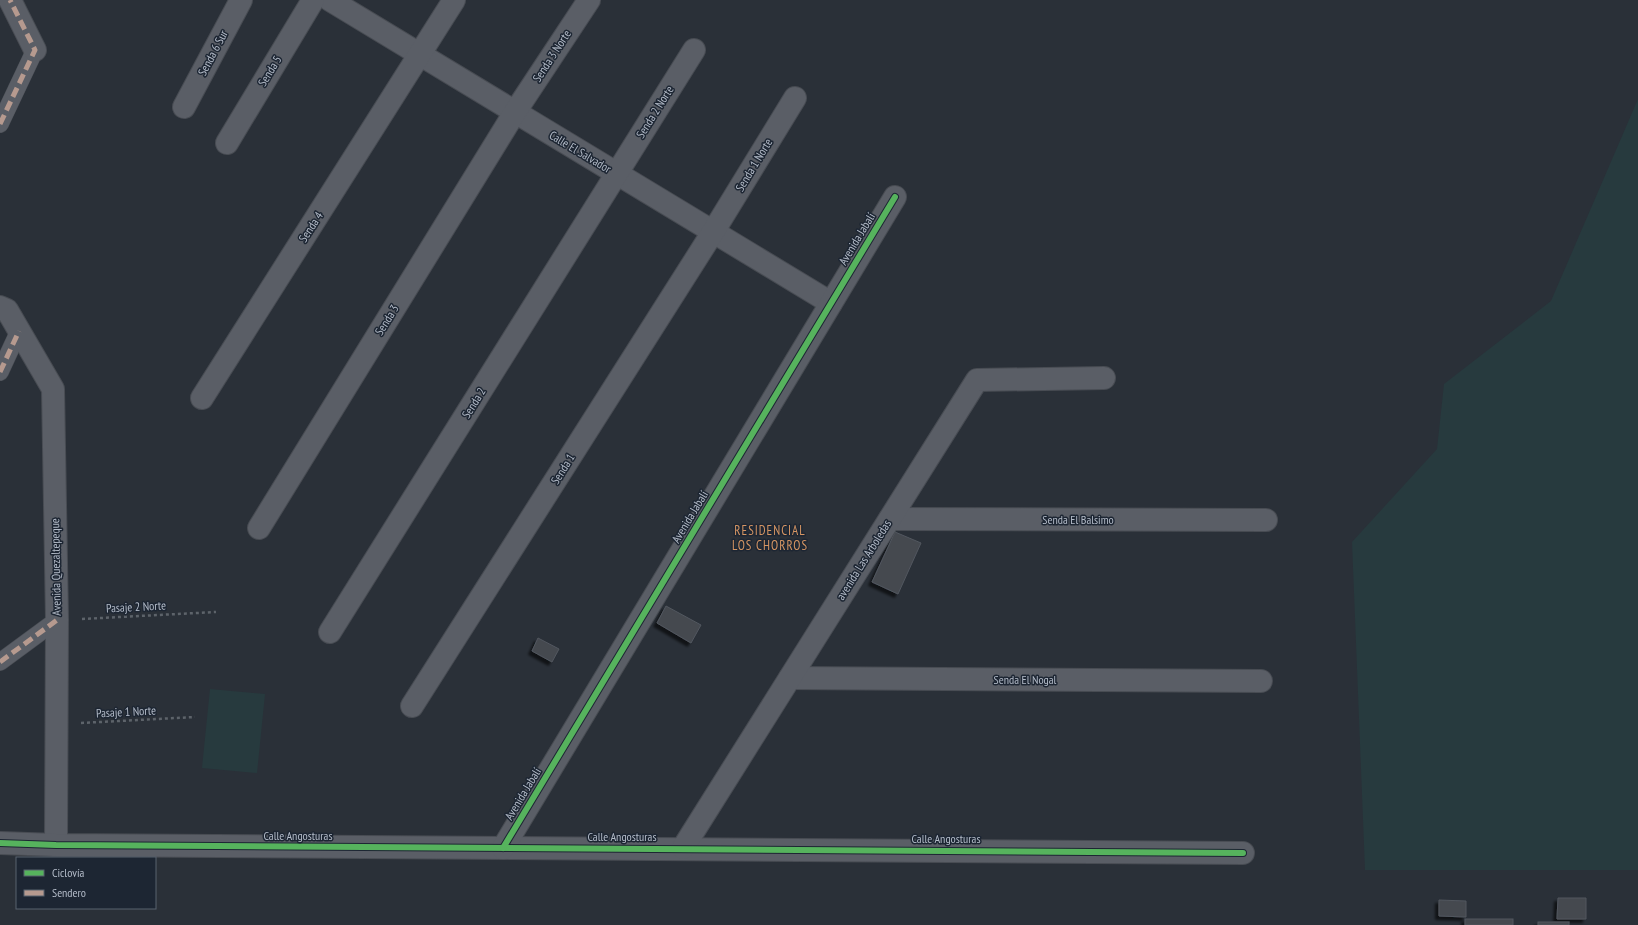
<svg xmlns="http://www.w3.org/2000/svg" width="1638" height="925" font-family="'PT Sans Narrow',sans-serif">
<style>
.green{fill:#273a3e}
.building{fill:#444950;stroke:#52575f;filter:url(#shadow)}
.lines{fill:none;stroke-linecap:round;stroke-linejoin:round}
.pedestrian-casing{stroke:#484c53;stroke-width:18}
.minor-casing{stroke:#484c53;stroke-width:24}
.path{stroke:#5d636a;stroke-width:2.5;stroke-dasharray:3 3;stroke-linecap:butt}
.pedestrian{stroke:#5a5e66;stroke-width:17}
.minor{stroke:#5a5e66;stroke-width:22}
.quiet{stroke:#b69a8f;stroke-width:5;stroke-dasharray:10 5;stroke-linecap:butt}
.cycleway-casing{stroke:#1d2633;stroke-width:8}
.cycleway{stroke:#56b35d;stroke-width:6}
.labels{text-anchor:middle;stroke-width:3;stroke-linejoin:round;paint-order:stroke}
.street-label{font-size:12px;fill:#b4bcc9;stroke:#1d2633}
.neighbourhood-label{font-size:13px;letter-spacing:1px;fill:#d59563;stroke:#1d2633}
</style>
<defs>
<filter id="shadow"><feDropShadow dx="-3.5" dy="3.5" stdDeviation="1" flood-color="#0009"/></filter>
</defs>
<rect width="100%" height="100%" fill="#2a3038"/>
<!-- green -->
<g class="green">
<path d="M 1638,99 L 1638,870 L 1365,870 L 1352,542 L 1437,449 L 1444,384 L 1551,301 Z"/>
<path d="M 210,689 L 265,694 L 257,773 L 202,768 Z"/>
</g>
<!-- building -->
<g class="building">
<path d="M 895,532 L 921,543 L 898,594 L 872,582 Z"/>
<path d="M 666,606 L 701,625 L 691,643 L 657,623 Z"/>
<path d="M 538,638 L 559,649 L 552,662 L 532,651 Z"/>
<path d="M 1558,898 L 1586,898 L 1586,919 L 1557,919 Z"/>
<path d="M 1439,900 L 1466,901 L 1466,917 L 1439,916 Z"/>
<rect x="1465" y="919" width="48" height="6"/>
<rect x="1538" y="922" width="31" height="3"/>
</g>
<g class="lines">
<!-- pedestrian casing -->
<g class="pedestrian-casing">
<g id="pedestrian">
<path d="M 0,124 L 35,50"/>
<path d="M 0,372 L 19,331"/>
<path d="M 0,662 L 57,620"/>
</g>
</g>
<!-- minor casing -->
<g class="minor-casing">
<g id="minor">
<path d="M 10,0 L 35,50"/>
<path d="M 330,0 L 831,303"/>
<path d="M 184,107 L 241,0"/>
<path d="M 227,143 L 313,0"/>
<path d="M 0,307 L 7,310 L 53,389 L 57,620 L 56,845"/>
<path d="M 202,398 L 454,0"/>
<path d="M 890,519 L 1266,520"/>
<path d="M 259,528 L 515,112 L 589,0"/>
<path d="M 330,632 L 694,50"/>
<path d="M 790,678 L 1261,681"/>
<path d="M 412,706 L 713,232 L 795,98"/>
<path d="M 0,843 L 56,845 L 1243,853"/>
<path d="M 503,848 L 895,197"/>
<path d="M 683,848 L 977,380 L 1104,378"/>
</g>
</g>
<!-- path -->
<g class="path">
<path d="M 82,619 L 216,612"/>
<path d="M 81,723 L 195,717"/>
</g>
<!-- pedestrian -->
<use href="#pedestrian" class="pedestrian"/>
<!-- minor -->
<use href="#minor" class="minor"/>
<!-- quiet -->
<g class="quiet">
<path d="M 0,124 L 35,50 L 10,0"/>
<path d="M 0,372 L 19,331"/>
<path d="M 0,662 L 57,620"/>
</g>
<!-- cycleway casing -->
<g class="cycleway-casing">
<g id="cycleway">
<path d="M 0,843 L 56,845 L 1243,853"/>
<path d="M 503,848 L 895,197"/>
</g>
</g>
<!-- cycleway -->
<use href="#cycleway" class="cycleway"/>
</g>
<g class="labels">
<!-- street labels -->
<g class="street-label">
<text transform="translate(213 53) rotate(-62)" y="4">Senda 6 Sur</text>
<text transform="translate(552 56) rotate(-57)" y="4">Senda 3 Norte</text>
<text transform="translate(270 71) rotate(-59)" y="4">Senda 5</text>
<text transform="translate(655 112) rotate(-58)" y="4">Senda 2 Norte</text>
<text transform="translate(580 152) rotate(31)" y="4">Calle El Salvador</text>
<text transform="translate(754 165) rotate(-59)" y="4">Senda 1 Norte</text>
<text transform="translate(311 227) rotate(-57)" y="4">Senda 4</text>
<text transform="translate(857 239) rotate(-59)" y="4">Avenida Jabalí</text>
<text transform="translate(387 320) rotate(-58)" y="4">Senda 3</text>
<text transform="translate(474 403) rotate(-58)" y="4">Senda 2</text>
<text transform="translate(563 469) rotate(-58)" y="4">Senda 1</text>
<text transform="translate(690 517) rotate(-59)" y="4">Avenida Jabalí</text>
<text x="1078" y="524">Senda El Balsimo</text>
<text transform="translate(864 560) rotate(-58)" y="4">avenida Las Arboledas</text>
<text transform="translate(56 567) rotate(-91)" y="4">Avenida Quezaltepeque</text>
<text transform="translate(136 607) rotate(-3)" y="4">Pasaje 2 Norte</text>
<text x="1025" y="684">Senda El Nogal</text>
<text transform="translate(126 712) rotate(-3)" y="4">Pasaje 1 Norte</text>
<text transform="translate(523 794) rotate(-59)" y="4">Avenida Jabalí</text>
<text x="298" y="840">Calle Angosturas</text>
<text x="622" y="841">Calle Angosturas</text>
<text x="946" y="843">Calle Angosturas</text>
</g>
<!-- neighbourhood labels -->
<g class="neighbourhood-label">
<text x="770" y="535">RESIDENCIAL<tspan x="770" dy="15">LOS CHORROS</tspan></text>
</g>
</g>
<!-- legend -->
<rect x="16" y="857" width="140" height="52" fill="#1d2633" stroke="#59626f"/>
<rect x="24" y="870" width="20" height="6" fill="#56b35d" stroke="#59626f"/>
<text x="52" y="877" font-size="12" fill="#b4bcc9">Ciclovía</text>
<rect x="24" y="890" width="20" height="6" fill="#b69a8f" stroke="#59626f"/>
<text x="52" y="897" font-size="12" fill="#b4bcc9">Sendero</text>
</svg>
